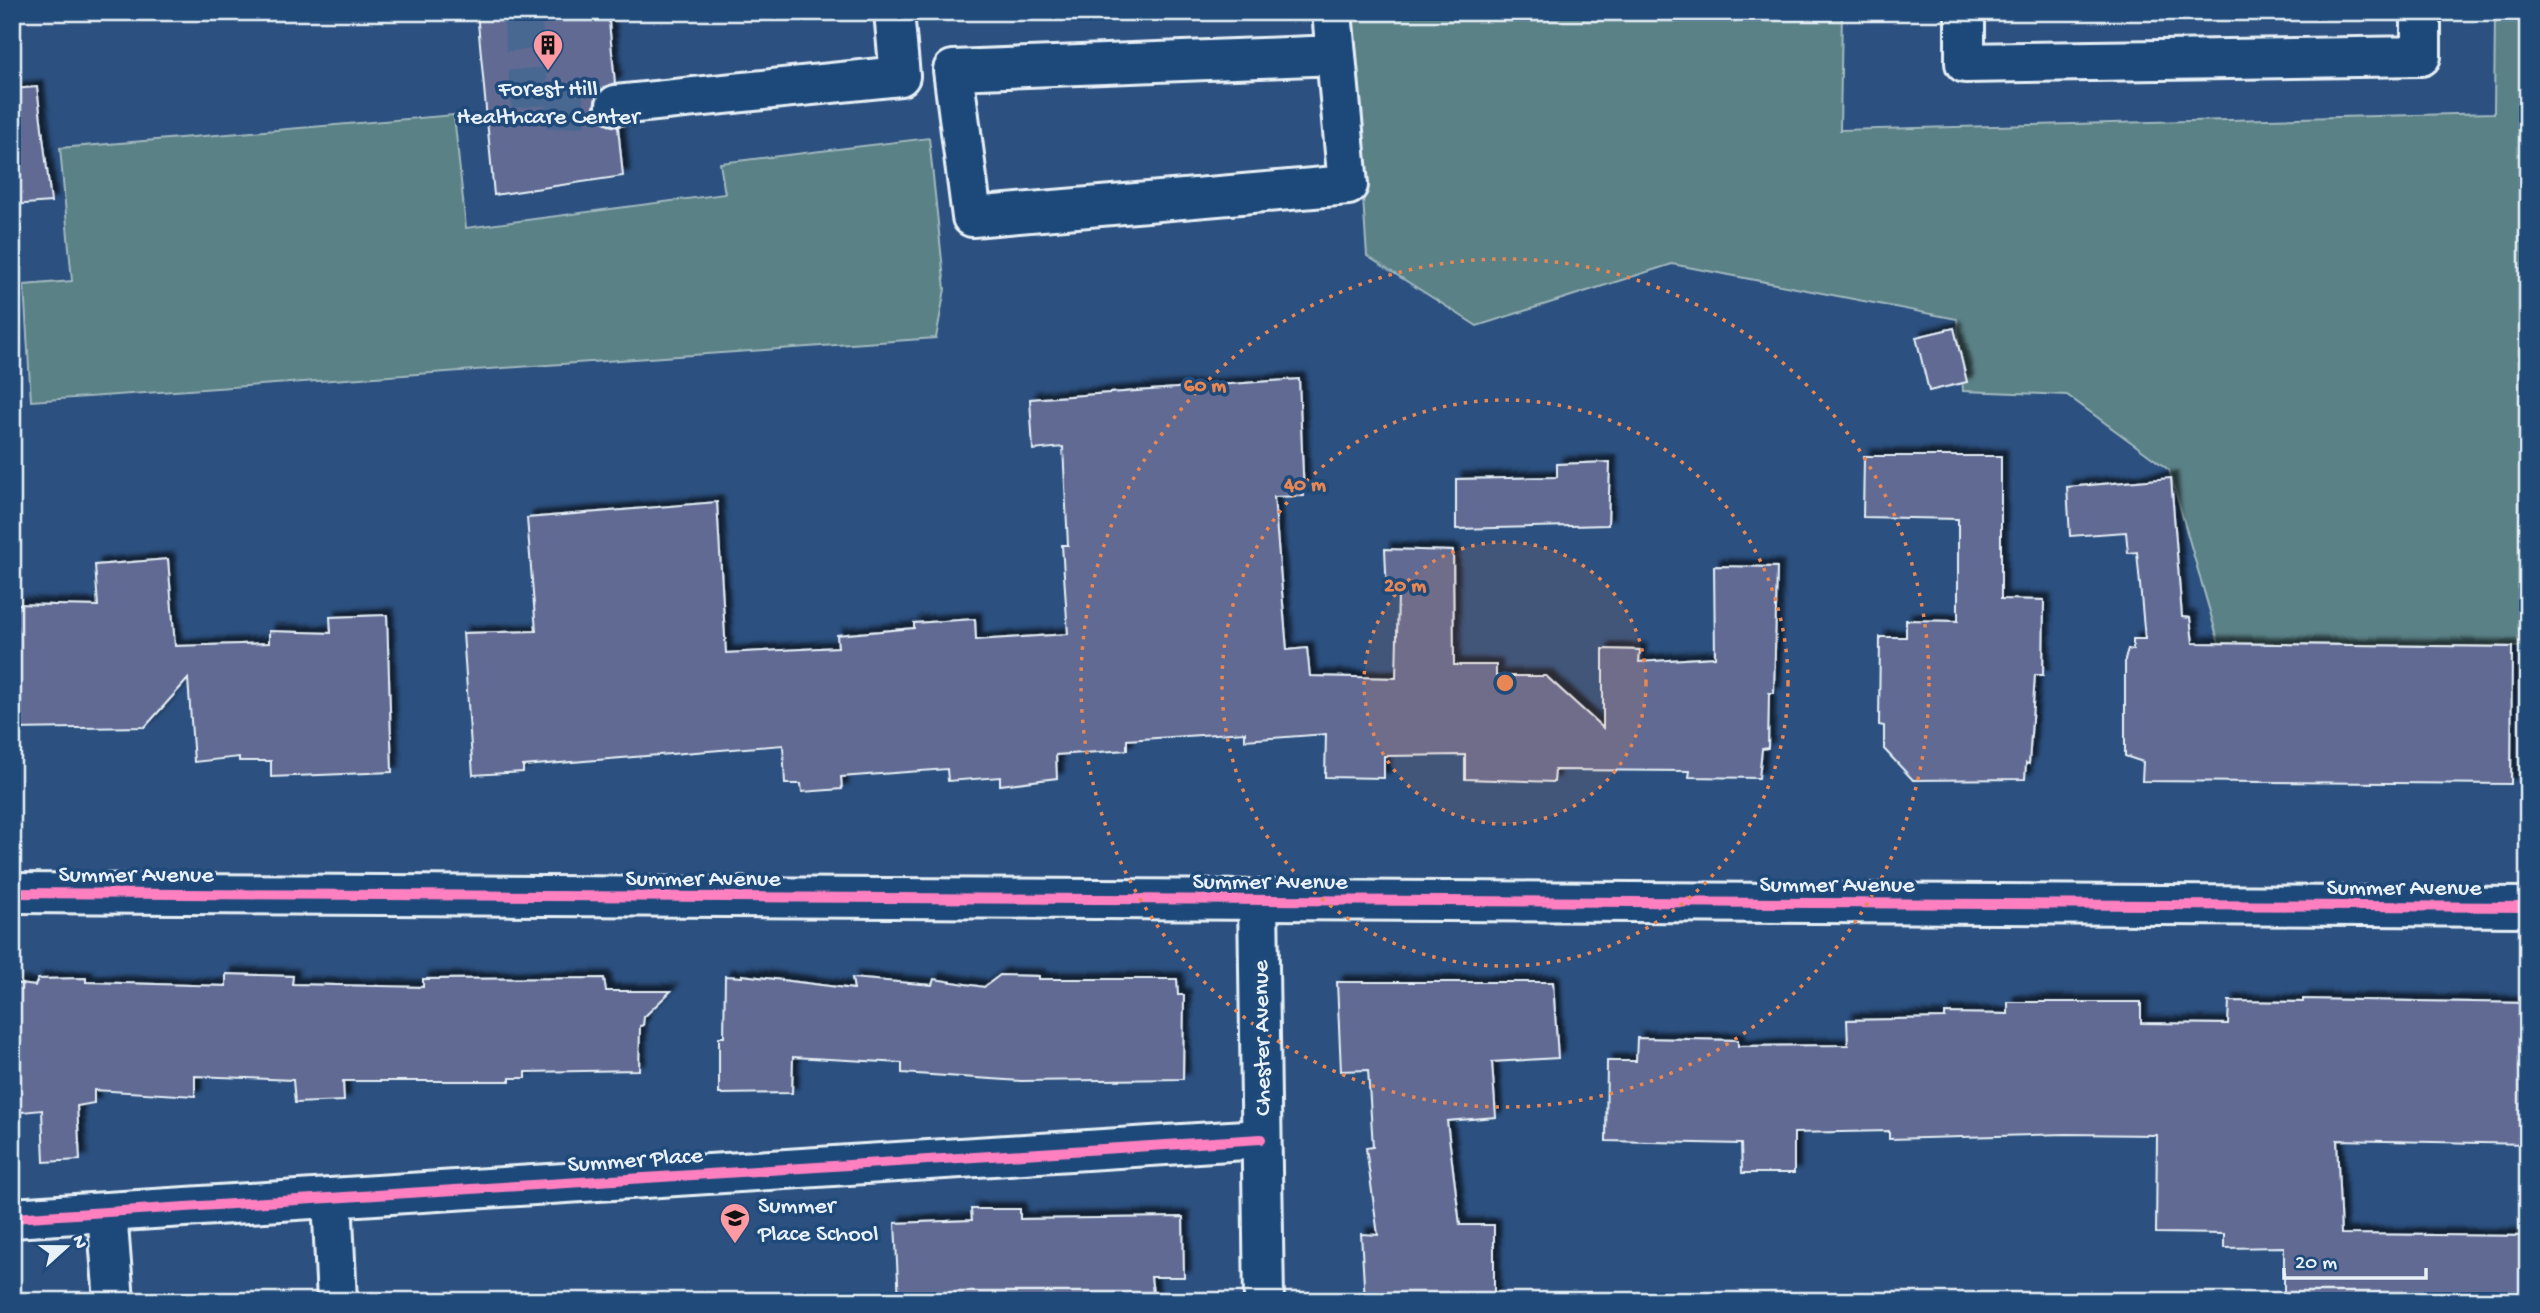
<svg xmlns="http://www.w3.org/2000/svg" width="2540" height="1313" font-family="'Gochi Hand',sans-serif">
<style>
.green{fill:#5a8186;stroke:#a1b9bf;stroke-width:2}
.building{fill:#606a93;stroke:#e8f1f8;stroke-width:2;filter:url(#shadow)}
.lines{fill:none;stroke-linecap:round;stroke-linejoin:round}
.minor-tunnel{stroke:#486891;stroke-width:38;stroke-dasharray:38 19;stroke-linecap:butt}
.minor-casing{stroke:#e8f1f8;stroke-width:44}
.minor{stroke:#1f4a7a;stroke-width:38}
.cycleway-casing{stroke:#1f4a7a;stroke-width:15}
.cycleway{stroke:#ff80c0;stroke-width:10}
.ring{fill:none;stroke:#e88753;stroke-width:3.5;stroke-dasharray:3.5 7}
.labels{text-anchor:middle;stroke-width:7;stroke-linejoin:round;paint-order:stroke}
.poi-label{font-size:24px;fill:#e8f1f8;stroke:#1f4a7a}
.street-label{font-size:24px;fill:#e8f1f8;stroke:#1f4a7a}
.centre{fill:#e88753;stroke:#1f4a7a;stroke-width:3.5}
.ring-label{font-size:21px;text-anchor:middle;font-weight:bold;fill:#e88753;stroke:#1f4a7a;stroke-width:7;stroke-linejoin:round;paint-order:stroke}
</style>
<defs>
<filter id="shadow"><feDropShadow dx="6" dy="-6" stdDeviation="2" flood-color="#0009"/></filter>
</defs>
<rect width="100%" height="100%" fill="#2c507f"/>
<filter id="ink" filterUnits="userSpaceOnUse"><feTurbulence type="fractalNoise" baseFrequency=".0143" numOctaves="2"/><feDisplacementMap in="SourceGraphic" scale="14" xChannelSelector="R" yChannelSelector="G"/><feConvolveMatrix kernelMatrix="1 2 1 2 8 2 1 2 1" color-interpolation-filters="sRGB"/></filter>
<g filter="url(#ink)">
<!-- green -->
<g class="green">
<path d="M 1350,12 L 1842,12 L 1840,130 L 2494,113 L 2495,12 L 2528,12 L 2528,647 L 2219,643 L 2169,470 L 2067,395 L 1963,391 L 1957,319 L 1672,264 L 1477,326 L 1367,256 Z"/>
<path d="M 454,115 L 466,228 L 725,194 L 720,163 L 929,138 L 945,289 L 936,338 L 31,401 L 24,285 L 72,281 L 60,148 Z"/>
</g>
<!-- building -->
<g class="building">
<path d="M 477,12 L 608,12 L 615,83 L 603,88 L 596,97 L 594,107 L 599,118 L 608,125 L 618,127 L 623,176 L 494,195 Z"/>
<path d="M 37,87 L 51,202 L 12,205 L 12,89 Z"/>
<path d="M 1954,328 L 1967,382 L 1929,391 L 1916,337 Z"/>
<path d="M 1299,379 L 1304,496 L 1274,497 L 1287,650 L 1307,648 L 1310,676 L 1396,678 L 1398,594 L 1387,593 L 1385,549 L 1453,551 L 1454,665 L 1496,665 L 1496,676 L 1546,676 L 1603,728 L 1603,649 L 1640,650 L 1639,662 L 1715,657 L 1714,566 L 1777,567 L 1774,693 L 1769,693 L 1768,748 L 1762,749 L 1759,778 L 1689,777 L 1690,771 L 1555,770 L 1554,782 L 1465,779 L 1465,755 L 1384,756 L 1384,778 L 1325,777 L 1326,734 L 1245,740 L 1245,732 L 1127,740 L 1127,750 L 1056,755 L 1057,778 L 1000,785 L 1000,777 L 948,781 L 947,769 L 841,777 L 842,789 L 802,792 L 801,784 L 785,784 L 783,745 L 523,766 L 523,772 L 473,775 L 463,633 L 536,631 L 527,518 L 717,502 L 726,653 L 838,647 L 837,635 L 914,628 L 914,623 L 975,619 L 976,640 L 1068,634 L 1062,545 L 1068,545 L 1063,447 L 1033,450 L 1030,399 Z"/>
<path d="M 1864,456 L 2001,456 L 2001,599 L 2044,600 L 2043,675 L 2035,675 L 2029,764 L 2026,763 L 2025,779 L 1913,780 L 1884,749 L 1884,726 L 1879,725 L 1880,637 L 1906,637 L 1906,620 L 1958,621 L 1958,519 L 1863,517 Z"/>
<path d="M 1610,462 L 1608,525 L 1456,529 L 1456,479 L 1557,477 L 1557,464 Z"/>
<path d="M 2171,478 L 2182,617 L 2190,618 L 2193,643 L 2512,647 L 2511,784 L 2142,781 L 2143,762 L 2125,756 L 2125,659 L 2128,649 L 2133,650 L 2133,639 L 2145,639 L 2137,552 L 2128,553 L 2126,532 L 2070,536 L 2067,487 Z"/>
<path d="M 168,559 L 175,646 L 269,643 L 269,631 L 331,633 L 330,617 L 387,615 L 392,772 L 271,777 L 271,761 L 239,761 L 239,757 L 194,762 L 188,679 L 145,727 L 12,729 L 12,604 L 98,606 L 95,565 Z"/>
<path d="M 226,974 L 293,976 L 292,984 L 423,987 L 423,979 L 604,978 L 606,991 L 671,991 L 644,1017 L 643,1025 L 640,1026 L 639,1070 L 526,1072 L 526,1078 L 510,1078 L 510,1081 L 343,1081 L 344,1101 L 295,1103 L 293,1080 L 195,1076 L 195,1096 L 94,1090 L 94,1103 L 77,1106 L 80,1160 L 44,1162 L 42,1110 L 12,1113 L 12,983 L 35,986 L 38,979 L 86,978 L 86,982 L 226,986 Z"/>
<path d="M 742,975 L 854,989 L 852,978 L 932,985 L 934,979 L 984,987 L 1000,975 L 1039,976 L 1039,979 L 1177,979 L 1178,995 L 1184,995 L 1183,1079 L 1021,1081 L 902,1073 L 902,1063 L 793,1057 L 792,1093 L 719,1094 L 719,1037 L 724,1037 L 725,976 L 742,977 Z"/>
<path d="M 1337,982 L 1553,982 L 1558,1058 L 1492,1062 L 1496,1117 L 1447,1121 L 1460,1225 L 1494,1225 L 1494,1301 L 1365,1301 L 1361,1234 L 1378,1235 L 1366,1148 L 1373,1147 L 1368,1070 L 1341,1071 Z"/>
<path d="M 2303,999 L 2528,1003 L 2528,1144 L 2337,1140 L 2341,1234 L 2528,1236 L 2528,1301 L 2284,1301 L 2284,1247 L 2224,1248 L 2224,1234 L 2156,1233 L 2157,1135 L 2066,1134 L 1889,1139 L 1889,1131 L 1794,1133 L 1794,1173 L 1742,1173 L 1741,1144 L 1606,1141 L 1607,1061 L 1636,1061 L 1637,1038 L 1738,1040 L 1738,1046 L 1848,1045 L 1847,1020 L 1945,1018 L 1945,1013 L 2008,1014 L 2008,1002 L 2141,1002 L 2141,1023 L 2228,1024 L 2229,1001 L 2303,1002 Z"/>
<path d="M 971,1209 L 1020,1209 L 1020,1219 L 1183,1217 L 1184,1277 L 1151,1277 L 1154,1301 L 899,1301 L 895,1223 L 972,1220 Z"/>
</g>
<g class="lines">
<!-- minor-tunnel -->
<path class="minor-tunnel" d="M 522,12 L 531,111 L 616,105"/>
<!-- minor casing -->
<g class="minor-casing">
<g id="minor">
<path d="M 1332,12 L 1348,185 L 972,217 L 953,70 L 1336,55"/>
<path d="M 1965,12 L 1965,63 L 2421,56 L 2421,12"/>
<path d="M 616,105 L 900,76 L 894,12"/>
<path d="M 12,893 L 2528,907"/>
<path d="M 1258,901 L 1264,1301"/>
<path d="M 332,1198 L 337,1301"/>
<path d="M 107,1212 L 114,1301"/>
<path d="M 12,1218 L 1261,1139"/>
</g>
</g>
<!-- minor -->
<use href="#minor" class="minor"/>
<!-- cycleway casing -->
<g class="cycleway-casing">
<g id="cycleway">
<path d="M 12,893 L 2528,907"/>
<path d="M 12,1218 L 1261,1139"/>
</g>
</g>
<!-- cycleway -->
<use href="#cycleway" class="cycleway"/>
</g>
</g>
<!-- distance rings -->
<circle cx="1505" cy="683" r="141" fill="#e88753" fill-opacity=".12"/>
<g class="ring">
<circle cx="1505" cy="683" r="141"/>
<circle cx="1505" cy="683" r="283"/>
<circle cx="1505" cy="683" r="424"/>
</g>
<!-- icons -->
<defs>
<g id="building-pin" transform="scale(1.575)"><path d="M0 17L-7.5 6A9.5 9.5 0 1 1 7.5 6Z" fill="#ff9aa2" stroke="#1f4a7a"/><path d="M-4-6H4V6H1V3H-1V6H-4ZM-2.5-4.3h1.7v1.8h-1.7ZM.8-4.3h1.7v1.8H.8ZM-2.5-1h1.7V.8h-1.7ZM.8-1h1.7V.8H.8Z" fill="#111"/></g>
<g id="school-pin" transform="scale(1.575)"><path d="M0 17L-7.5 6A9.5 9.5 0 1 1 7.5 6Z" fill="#ff9aa2" stroke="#1f4a7a"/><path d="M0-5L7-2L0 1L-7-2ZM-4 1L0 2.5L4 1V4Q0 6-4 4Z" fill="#111"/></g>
</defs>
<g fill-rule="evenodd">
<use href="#building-pin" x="548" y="45"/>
<use href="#school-pin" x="735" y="1218"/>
</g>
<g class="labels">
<!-- poi labels -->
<g class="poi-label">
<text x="548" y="95">Forest Hill<tspan x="548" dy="28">Healthcare Center</tspan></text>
<text x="758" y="1212" text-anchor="start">Summer<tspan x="758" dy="28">Place School</tspan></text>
</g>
<!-- street labels -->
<g class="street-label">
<text x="136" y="881">Summer Avenue</text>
<text x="703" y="885">Summer Avenue</text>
<text x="1270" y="888">Summer Avenue</text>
<text x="1837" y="891">Summer Avenue</text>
<text x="2404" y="894">Summer Avenue</text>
<text transform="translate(1260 1038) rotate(-91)" y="8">Chester Avenue</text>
<text transform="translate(635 1158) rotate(-4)" y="8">Summer Place</text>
</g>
</g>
<circle cx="1505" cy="683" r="10" class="centre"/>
<g class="ring-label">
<text x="1205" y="391">60 m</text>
<text x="1305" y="490">40 m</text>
<text x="1405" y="591">20 m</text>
</g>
<!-- margin -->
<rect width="2540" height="1313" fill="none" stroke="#1f4a7a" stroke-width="42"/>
<rect x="21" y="21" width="2498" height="1271" fill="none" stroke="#e8f1f8" stroke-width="2.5" filter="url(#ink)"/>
<!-- north arrow -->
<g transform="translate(66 1247) rotate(69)" stroke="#1f4a7a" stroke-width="5" paint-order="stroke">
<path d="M0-5L12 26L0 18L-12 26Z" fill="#e8f1f8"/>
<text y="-10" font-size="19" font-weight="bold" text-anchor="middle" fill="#e8f1f8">N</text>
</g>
<!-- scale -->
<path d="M2284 1268v10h142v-10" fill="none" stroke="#e8f1f8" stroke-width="3.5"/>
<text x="2295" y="1268" font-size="21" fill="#e8f1f8" stroke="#1f4a7a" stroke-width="5" paint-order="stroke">20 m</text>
</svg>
